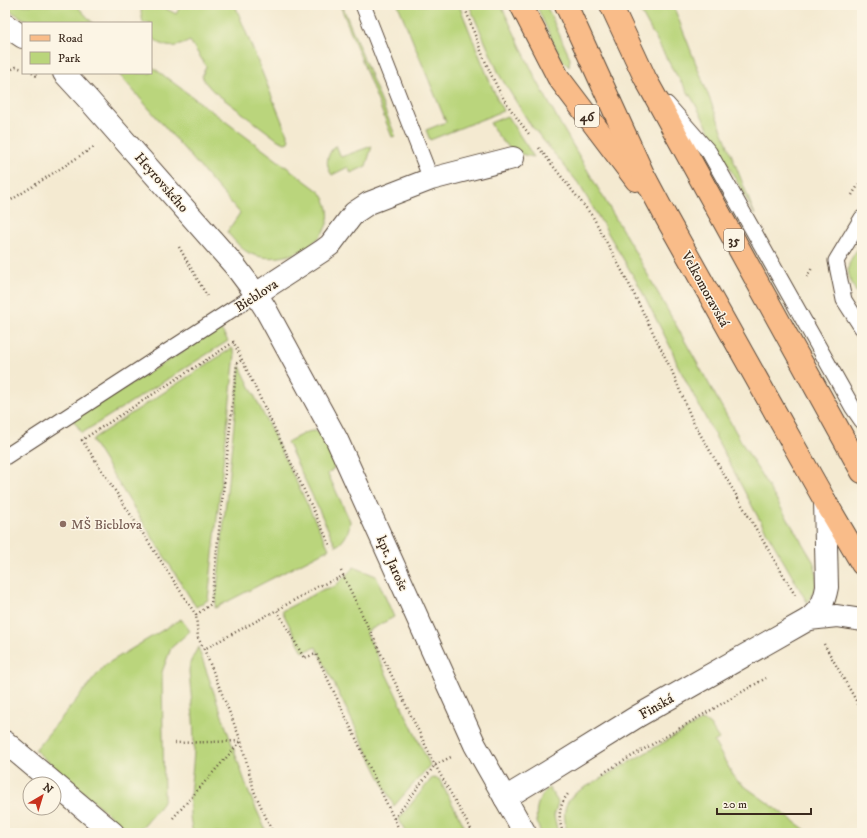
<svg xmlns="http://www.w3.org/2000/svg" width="867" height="838" font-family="'IM FELL DW Pica',serif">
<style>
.green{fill:#bad57b;stroke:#7a804c}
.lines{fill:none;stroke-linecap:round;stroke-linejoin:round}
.service-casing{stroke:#574739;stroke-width:17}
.pedestrian-casing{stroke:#574739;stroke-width:24}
.minor-casing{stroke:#574739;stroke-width:24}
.primary-casing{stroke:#574739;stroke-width:24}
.path{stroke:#574739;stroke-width:2.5;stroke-dasharray:1 3;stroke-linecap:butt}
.service{stroke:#fff;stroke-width:15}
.pedestrian{stroke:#fff;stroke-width:22}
.minor{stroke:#fff;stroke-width:22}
.primary{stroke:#f9bc89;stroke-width:22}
.education-dot{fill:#8d6e63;stroke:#fcf5e5;stroke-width:1.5}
.labels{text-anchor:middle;stroke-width:3;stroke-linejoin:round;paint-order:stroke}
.shield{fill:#fcf5e5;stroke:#75675a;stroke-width:1}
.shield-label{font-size:13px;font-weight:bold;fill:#3b2a1e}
.street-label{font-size:14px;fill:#3b2a1e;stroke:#fcf5e5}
.education-label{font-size:14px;fill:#785e54;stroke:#fcf5e5;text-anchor:start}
</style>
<rect width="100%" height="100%" fill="#fcf5e5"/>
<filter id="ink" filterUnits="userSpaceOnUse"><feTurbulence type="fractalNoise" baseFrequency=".025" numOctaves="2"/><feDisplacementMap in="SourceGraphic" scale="8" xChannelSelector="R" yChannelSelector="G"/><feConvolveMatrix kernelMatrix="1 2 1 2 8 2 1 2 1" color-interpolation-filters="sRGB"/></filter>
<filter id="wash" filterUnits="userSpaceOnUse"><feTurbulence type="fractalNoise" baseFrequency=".012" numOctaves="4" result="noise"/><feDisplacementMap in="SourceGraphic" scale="16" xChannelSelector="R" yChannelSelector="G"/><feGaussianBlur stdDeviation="0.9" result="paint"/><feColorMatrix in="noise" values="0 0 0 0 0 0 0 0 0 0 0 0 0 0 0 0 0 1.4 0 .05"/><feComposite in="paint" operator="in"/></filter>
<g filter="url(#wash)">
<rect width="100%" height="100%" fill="#f4ead1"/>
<!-- green -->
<g class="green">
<path d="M 5,5 L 76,5 L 93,23 L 31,23 L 5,8 Z"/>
<path d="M 142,5 L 159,5 L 176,14 L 181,5 L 235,5 L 289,139 L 288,142 L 285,143 L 278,140 L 213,91 L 205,82 L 202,76 L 206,66 L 190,41 C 173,49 164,49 151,36 L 151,23 L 143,23 L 141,12 Z"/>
<path d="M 340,5 L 342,5 L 395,135 L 395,136 L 392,137 Z"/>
<path d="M 398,5 L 459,5 L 492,87 L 503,111 L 430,140 L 426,130 L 446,122 Z"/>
<path d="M 469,5 L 501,5 L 536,79 L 561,125 L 630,243 L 742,443 L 813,561 C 819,576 817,590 807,602 L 758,517 L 677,364 L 672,350 L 638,284 L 579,184 L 530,124 L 500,76 Z"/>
<path d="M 536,5 L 546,5 L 570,58 L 569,67 L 561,59 Z"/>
<path d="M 637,5 L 673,5 L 755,215 L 693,100 L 672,68 Z"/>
<path d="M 151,66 L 320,192 C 352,234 286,271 249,253 C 240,248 233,239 227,232 L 240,213 L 118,73 L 151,73 Z"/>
<path d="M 507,116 L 534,157 C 510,153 502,143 490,123 Z"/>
<path d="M 336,145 L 341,157 L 372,146 L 366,166 L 351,173 L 348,167 L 332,175 C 324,164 327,154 336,145 Z"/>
<path d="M 862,249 L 862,288 L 856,292 C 847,273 844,268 857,250 Z"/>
<path d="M 220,328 L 228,341 L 82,433 L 73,420 Z"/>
<path d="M 232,348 L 235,354 L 208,600 L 196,607 L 92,441 L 94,438 Z"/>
<path d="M 240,366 L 329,549 L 215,608 Z"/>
<path d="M 312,431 L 317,431 L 324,435 L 336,459 L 334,468 L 328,474 L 350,521 C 349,532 345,541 336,546 L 287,442 L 307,432 Z"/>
<path d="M 354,567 L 376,576 L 394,617 L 366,632 L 430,765 L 394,806 L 316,647 L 303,652 L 282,611 L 324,589 L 334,587 Z"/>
<path d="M 181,619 L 190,631 L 171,648 L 162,672 L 164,798 L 161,805 L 137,833 L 130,833 L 35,750 L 105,665 Z"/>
<path d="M 198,647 L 249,793 L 267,833 L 193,833 C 185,804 194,774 194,745 C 194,720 191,695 189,671 L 190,663 Z"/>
<path d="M 703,720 L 710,725 L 719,739 L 714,742 L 736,780 L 810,833 L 567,833 C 564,815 561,805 577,792 Z"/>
<path d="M 432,778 L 439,779 L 468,833 L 406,833 L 399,819 Z"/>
<path d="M 549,788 L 558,802 L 554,816 L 558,833 L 541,833 C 533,818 535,799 549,788 Z"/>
</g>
</g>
<g filter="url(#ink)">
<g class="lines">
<!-- service casing -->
<g class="service-casing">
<g id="service">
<path d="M 363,5 L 431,179"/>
<path d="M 667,104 L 709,152 L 853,408 L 862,421"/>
<path d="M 862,218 L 836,261 L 844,300 L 862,328"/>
<path d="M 5,457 L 256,294"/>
</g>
</g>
<!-- pedestrian casing -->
<g class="pedestrian-casing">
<path id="pedestrian" d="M 5,742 L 113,833"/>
</g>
<!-- minor casing -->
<g class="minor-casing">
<g id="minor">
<path d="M 5,25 L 23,37"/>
<path d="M 64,73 L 87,98 L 235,266 L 256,294 L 265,308 L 337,440 L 475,745 L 525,833"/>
<path d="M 256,294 L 322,251 L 330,245 L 354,213 L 369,203 L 431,179 L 513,158"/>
<path d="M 809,619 L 837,616 L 862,620"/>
<path d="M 505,798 L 548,772 L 638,716 L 809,619 C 821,608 824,603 827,587 L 825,501"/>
</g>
</g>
<!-- primary casing -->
<g class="primary-casing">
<g id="primary">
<path d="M 521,5 L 558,77 L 636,180"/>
<path d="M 566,5 L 643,174 L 667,219 L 825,501 L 862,564"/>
<path d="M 611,5 L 645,78 L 862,472"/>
</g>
</g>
<!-- path -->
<g class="path">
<path d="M 464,5 C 475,35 485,65 501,94 C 509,108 519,121 529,134"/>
<path d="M 5,73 L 16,67 L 23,69"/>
<path d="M 32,73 L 37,76"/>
<path d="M 539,148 L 593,217 L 628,282 L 671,369 L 693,422 L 795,595"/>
<path d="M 852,195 L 862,179"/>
<path d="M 5,204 L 94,147"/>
<path d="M 179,247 L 207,296"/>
<path d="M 807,277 L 812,268"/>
<path d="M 233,341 L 331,547"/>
<path d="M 341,571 L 435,765 L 473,833"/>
<path d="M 344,576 L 319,586 L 277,610 L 304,658 L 316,654 L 394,819"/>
<path d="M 196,615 L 82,440 L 234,342"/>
<path d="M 824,644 L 862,711"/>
<path d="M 204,649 L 198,638 L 196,615 L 211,604 L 237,363 L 242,360"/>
<path d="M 603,773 L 766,678"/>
<path d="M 173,818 L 241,741 L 175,743"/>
<path d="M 273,833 L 254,791 L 241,741 L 204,649 L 277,610"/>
<path d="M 401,833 L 394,819 L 435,765 L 451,757"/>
<path d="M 563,833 C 558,819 558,806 568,794"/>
</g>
<!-- service -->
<use href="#service" class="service"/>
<!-- pedestrian -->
<use href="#pedestrian" class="pedestrian"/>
<!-- minor -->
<use href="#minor" class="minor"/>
<!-- primary -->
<use href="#primary" class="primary"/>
</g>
</g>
<!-- markers -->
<circle class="education-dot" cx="63" cy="524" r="4"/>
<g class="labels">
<!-- shield labels -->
<g class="shield">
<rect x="575" y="105" width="24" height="22" rx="3"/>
<rect x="724" y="229" width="20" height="22" rx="3"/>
</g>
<g class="shield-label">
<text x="587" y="121">46</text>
<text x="734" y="245">35</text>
</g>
<!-- street labels -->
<g class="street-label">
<text transform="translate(162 182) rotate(49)" y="5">Heyrovského</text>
<text transform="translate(706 289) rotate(61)" y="5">Velkomoravská</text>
<text transform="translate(256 295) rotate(-33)" y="5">Bieblova</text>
<text transform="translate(393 563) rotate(66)" y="5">kpt. Jaroše</text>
<text transform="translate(656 706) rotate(-30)" y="5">Finská</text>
</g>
<!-- education labels -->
<g class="education-label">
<text x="71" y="529">MŠ Bieblova</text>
</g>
</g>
<!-- margin -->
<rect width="867" height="838" fill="none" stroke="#fcf5e5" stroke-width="20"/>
<!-- legend -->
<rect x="22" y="22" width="130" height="52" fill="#fcf5e5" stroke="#afa495"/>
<rect x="30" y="35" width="20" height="6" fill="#f9bc89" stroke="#afa495"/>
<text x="58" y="42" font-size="12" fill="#3b2a1e">Road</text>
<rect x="30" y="52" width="20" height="12" fill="#bad57b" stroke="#afa495"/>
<text x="58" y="62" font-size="12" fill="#3b2a1e">Park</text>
<!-- north arrow -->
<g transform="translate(42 796) rotate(38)"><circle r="19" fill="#fcf5e5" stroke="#afa495"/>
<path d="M0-3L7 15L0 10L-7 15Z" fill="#c8321e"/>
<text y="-6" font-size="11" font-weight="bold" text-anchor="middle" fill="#3b2a1e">N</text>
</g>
<!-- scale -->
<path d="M717 808v6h94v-6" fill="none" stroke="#3b2a1e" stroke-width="2"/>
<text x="723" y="808" font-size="12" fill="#3b2a1e" stroke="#fcf5e5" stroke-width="3" paint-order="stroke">20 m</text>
</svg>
